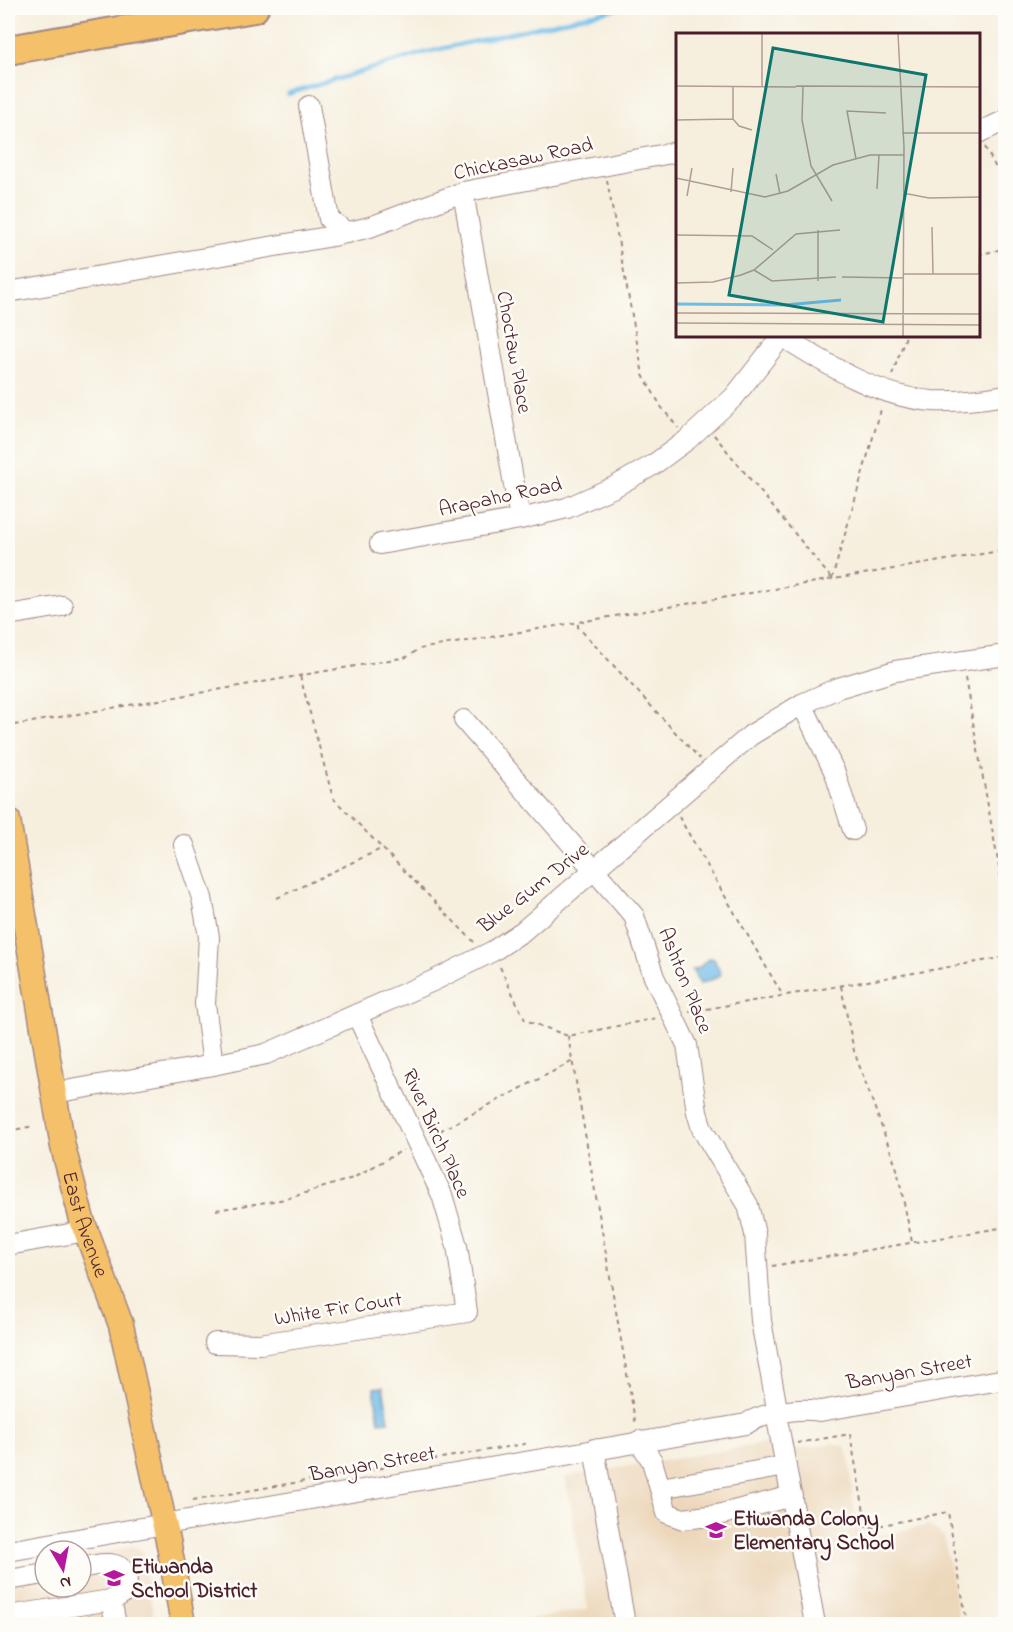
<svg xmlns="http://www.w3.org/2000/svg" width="1013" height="1632" font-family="'Indie Flower',sans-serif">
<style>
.built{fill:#ecd7ba}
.water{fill:#6ebce8;stroke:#5c6e8a;stroke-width:1.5}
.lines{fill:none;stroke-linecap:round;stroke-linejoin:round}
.stream{stroke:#6ebce8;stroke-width:4}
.minor-casing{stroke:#a08784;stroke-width:22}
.major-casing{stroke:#a08784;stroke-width:27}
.highway-casing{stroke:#a08784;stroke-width:32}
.path{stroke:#a08784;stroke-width:2;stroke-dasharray:4.5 4.5;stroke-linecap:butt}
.minor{stroke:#fff;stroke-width:20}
.major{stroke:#f4c16a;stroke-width:24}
.highway{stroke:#f4c16a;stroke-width:28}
.labels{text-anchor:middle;stroke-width:5;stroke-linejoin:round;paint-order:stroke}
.street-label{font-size:21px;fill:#4a1f2b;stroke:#fdfcf7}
.poi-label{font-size:21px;font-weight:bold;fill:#4a1f2b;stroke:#fdfcf7;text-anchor:start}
.inset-river{fill:none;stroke:#6ebce8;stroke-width:3}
.inset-road{fill:none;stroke:#b19c96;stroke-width:1.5}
.view{fill:#0f766e;fill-opacity:0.15;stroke:#0f766e;stroke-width:3}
.inset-edge{fill:none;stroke:#4a1f2b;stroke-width:3}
</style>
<rect width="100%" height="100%" fill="#fdfcf7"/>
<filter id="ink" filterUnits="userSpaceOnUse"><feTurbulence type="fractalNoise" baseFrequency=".0167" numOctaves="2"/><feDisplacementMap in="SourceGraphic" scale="12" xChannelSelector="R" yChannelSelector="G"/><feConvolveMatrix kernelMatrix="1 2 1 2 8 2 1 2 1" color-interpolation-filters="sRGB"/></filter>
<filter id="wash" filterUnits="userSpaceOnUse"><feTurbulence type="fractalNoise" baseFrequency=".008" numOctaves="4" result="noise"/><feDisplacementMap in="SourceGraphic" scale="24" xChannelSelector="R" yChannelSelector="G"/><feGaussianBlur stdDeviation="1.35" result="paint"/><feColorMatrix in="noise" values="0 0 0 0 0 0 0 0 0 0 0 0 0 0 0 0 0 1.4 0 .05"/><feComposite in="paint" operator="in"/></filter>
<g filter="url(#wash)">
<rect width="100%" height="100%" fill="#f6efde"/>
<!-- built -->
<g class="built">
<path d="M 769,1443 L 771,1449 L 802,1449 L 831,1443 L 845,1447 L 849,1460 L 854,1508 L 861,1540 L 928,1525 L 941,1534 L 944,1538 L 960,1624 L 504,1624 L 588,1609 L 565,1477 Z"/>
<path d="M 134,1546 L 142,1552 L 155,1624 L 8,1624 L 8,1568 L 45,1562 L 45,1587 L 81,1587 L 81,1555 Z"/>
</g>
<!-- water -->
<g class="water">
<path d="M 709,958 L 714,959 L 721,974 L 718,977 L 700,984 L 692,970 L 699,968 Z"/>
<path d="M 383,1387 L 389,1421 L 379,1422 L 374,1388 Z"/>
</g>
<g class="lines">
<!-- stream -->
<path class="stream" d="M 288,94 L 423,53 L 620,8"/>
</g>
</g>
<g filter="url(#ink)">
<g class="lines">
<!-- minor casing -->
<g class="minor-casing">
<g id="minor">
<path d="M 309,106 L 329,219 L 347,233"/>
<path d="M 978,133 L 1006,120"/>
<path d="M 463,192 L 520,519"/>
<path d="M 8,292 L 333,236 L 370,227 L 463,192 L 677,152"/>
<path d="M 782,336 C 828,365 877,397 932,401 C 956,402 983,399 1006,395"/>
<path d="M 380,544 L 520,519 L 567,508 L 614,487 L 653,465 L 687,440 L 734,397 L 782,336"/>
<path d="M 8,615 L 62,606"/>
<path d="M 802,704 L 835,773 L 853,830"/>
<path d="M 464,720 L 634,916 L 654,977 L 687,1045 L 697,1112 L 702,1129 L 748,1205 L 755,1234 L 761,1321 L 778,1414"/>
<path d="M 184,845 L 202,898 L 209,937 L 205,1004 L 213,1065"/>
<path d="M 54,1093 L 213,1065 L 266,1054 L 435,980 L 493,951 L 523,931 L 751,735 L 802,704 L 838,688 L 895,671 L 1006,655"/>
<path d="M 8,1245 L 86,1231"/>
<path d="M 215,1343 L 260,1344 L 467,1312 L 457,1246 L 442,1195 L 357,1015"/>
<path d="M 778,1424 L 815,1624"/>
<path d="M 639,1441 L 652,1461 L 667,1513 L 683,1519 L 718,1515 L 792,1496"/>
<path d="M 594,1449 L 625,1624"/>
<path d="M 660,1488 L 786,1466"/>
<path d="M 8,1551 L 746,1424 C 762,1413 801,1407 820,1411 L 1006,1379"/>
<path d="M 81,1568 C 92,1566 104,1562 115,1565 C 126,1568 131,1583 123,1593 C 120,1596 116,1598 111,1600 L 116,1624"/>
<path d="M 8,1580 L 45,1574"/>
<path d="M 8,1616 L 111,1600"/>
</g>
</g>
<!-- major casing -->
<g class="major-casing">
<g id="major">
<path id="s1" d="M 8,820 L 63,1147 L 82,1220 L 121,1325 L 169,1545 L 183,1624"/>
</g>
</g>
<!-- highway casing -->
<g class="highway-casing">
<path id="highway" d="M 8,50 L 254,8"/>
</g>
<!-- path -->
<g class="path">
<path d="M 985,147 L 1006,187"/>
<path d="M 607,180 L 643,375 L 662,408 L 678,428"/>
<path d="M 978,255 L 1006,248"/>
<path d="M 892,375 L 906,336"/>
<path d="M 714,435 L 832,579"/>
<path d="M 832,579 L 882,406"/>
<path d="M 578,624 L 578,627 L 700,759"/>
<path d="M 300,676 L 333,798 L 474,942"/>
<path d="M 965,678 L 1006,906"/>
<path d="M 14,725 L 407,657 L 419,649 L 1006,550"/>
<path d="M 679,817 L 783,996"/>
<path d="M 277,898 L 383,848"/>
<path d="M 500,967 L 525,1020 L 568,1036 L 657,1018"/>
<path d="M 841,986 L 854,1051 L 897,1169 L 912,1242"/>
<path d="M 689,1012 L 1006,957"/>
<path d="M 568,1036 L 636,1426"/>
<path d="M 8,1131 L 34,1126"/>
<path d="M 432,1135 L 573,1061"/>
<path d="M 216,1210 L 286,1199 L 353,1178 L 403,1150"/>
<path d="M 772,1266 L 1006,1227"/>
<path d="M 797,1443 L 850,1434 L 867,1528 L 948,1512 L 967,1624"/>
<path d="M 193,1500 L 530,1443"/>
</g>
<!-- minor -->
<use href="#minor" class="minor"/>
<!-- major -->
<use href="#major" class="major"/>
<!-- highway -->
<use href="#highway" class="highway"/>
</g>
</g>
<!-- icons -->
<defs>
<g id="school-bare" transform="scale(1.62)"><path d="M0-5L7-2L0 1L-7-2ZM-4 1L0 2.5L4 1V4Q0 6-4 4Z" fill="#b5179e" stroke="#fdfcf7" stroke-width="2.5" paint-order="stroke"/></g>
</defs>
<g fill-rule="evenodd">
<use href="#school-bare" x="716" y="1530"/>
<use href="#school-bare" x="114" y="1578"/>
</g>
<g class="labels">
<!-- street labels -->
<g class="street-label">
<text transform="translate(523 158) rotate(-12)" y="7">Chickasaw Road</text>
<text transform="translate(515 352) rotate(80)" y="7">Choctaw Place</text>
<text transform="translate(500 496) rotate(-12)" y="7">Arapaho Road</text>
<text transform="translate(533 887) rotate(-38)" y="7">Blue Gum Drive</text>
<text transform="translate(686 980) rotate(68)" y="7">Ashton Place</text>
<text transform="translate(437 1133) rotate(66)" y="7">River Birch Place</text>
<text dy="7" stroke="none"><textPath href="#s1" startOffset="412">East Avenue</textPath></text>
<text transform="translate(338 1308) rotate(-9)" y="7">White Fir Court</text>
<text transform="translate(909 1371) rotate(-10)" y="7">Banyan Street</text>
<text transform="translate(372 1463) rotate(-10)" y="7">Banyan Street</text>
</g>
<!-- poi labels -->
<g class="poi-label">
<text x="733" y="1525">Etiwanda Colony<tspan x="733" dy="24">Elementary School</tspan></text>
<text x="131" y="1573">Etiwanda<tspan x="131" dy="24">School District</tspan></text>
</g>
</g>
<!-- overview -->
<g transform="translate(676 33)">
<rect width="304" height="304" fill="#f6efde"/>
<path class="inset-river" d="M 0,271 L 109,272 L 165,267"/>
<path class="inset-road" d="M 222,1 L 228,114 L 227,304M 0,53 L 120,54M 86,53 L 86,1M 120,53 L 305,54M 127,54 L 126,87 L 135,133 L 156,168M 57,86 L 57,53M 57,86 L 63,93 L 76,97M 0,87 L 57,86M 226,100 L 305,100M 180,126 L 171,78 L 210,80M 100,141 L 104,161M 0,145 L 89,164 L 112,158 L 157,132 L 194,122 L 228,122M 201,156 L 203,122M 55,159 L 57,135M 227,160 L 253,165 L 305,164M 11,163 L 16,135M 256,194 L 257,241M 0,202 L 76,203 L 97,217M 78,237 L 96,248 L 160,244M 228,241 L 305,241M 303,241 L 304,194M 166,244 L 228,245M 142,248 L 142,197M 0,250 L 37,249 L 65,242 L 78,237 L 120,201 L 164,197M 0,280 L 305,281M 0,290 L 305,292"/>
<path class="view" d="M 97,15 L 250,42 L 207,289 L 53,262 Z"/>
<rect width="304" height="304" class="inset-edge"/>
</g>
<!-- margin -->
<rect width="1013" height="1632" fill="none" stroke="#fdfcf7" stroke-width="30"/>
<!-- north arrow -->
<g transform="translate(63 1569) rotate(170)"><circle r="28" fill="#fdfcf7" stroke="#b5a4a5" stroke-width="1.5"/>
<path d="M0-4.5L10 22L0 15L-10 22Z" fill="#b5179e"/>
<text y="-9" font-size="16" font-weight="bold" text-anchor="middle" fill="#4a1f2b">N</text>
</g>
</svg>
